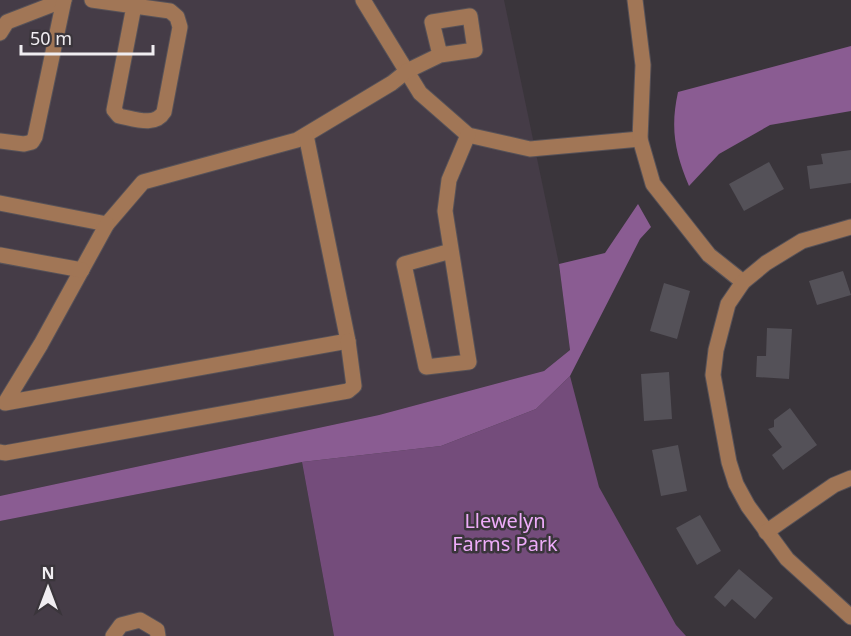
<svg xmlns="http://www.w3.org/2000/svg" width="851" height="636" font-family="'Noto Sans',sans-serif">
<style>
.built{fill:#453c47}
.green{fill:#744c7b}
.forest{fill:#8a5c92}
.building{fill:#545158}
.lines{fill:none;stroke-linecap:round;stroke-linejoin:round}
.minor-casing{stroke:#575258;stroke-width:17}
.minor{stroke:#a17656;stroke-width:15}
.labels{text-anchor:middle;stroke-width:5;stroke-linejoin:round;paint-order:stroke}
.park-label{font-size:20px;fill:#eeacf9;stroke:#3a353b}
</style>
<rect width="100%" height="100%" fill="#3a353b"/>
<!-- built -->
<g class="built">
<path d="M 0,0 L 504,0 L 559,264 L 570,350 L 544,371 L 379,415 L 0,496 Z"/>
<path d="M 302,462 L 334,636 L 0,636 L 0,521 Z"/>
</g>
<!-- green -->
<path class="green" d="M 570,376 L 599,487 L 676,625 L 686,636 L 334,636 L 302,462 L 441,446 L 536,409 Z"/>
<!-- forest -->
<g class="forest">
<path d="M 851,46 L 851,111 L 770,125 L 719,154 L 689,186 C 675,152 670,129 678,92 Z"/>
<path d="M 638,204 L 651,227 L 640,239 L 570,376 L 536,409 L 441,446 L 302,462 L 0,521 L 0,496 L 379,415 L 544,371 L 570,350 L 559,264 L 605,253 Z"/>
</g>
<!-- building -->
<g class="building">
<path d="M 851,150 L 851,183 L 810,189 L 807,166 L 823,164 L 821,154 Z"/>
<path d="M 769,162 L 784,189 L 744,211 L 729,184 Z"/>
<path d="M 843,271 L 851,295 L 817,305 L 809,281 Z"/>
<path d="M 664,283 L 690,291 L 677,339 L 650,331 Z"/>
<path d="M 767,328 L 792,329 L 789,379 L 756,377 L 757,356 L 766,356 Z"/>
<path d="M 669,372 L 672,419 L 644,421 L 641,374 Z"/>
<path d="M 790,408 L 817,445 L 783,470 L 772,455 L 782,447 L 768,429 L 774,427 L 774,420 Z"/>
<path d="M 678,445 L 687,491 L 661,496 L 652,450 Z"/>
<path d="M 700,515 L 721,551 L 697,565 L 676,528 Z"/>
<path d="M 739,569 L 773,598 L 755,619 L 732,599 L 725,607 L 714,597 Z"/>
</g>
<g class="lines">
<!-- minor casing -->
<g class="minor-casing">
<g id="minor">
<path d="M 92,0 L 170,11 L 177,17 L 180,27 L 164,112 C 155,127 135,119 119,116 L 114,110 L 134,6"/>
<path d="M 363,0 L 420,93 L 468,135 L 530,149 L 640,139"/>
<path d="M 635,0 L 643,65 L 640,139 L 653,184 L 709,255 L 743,282"/>
<path d="M 0,33 L 7,22 L 64,0"/>
<path d="M 0,141 L 24,144 L 32,142 L 35,137 L 64,0"/>
<path d="M 0,203 L 107,224 L 143,182 L 297,140 L 392,83 L 407,71 L 440,55 L 475,50 L 470,16 L 432,22 L 440,55"/>
<path d="M 107,224 L 41,344 L 5,403 L 348,341 L 306,135"/>
<path d="M 851,227 L 802,241 L 766,263 L 743,282 L 728,304 L 716,350 L 713,375 L 729,462 L 736,484 L 748,506 L 787,559 L 851,617"/>
<path d="M 451,251 L 404,264 L 426,367 L 469,362 L 445,211 L 449,180 L 468,135"/>
<path d="M 0,255 L 82,270"/>
<path d="M 0,452 L 5,453 L 348,391 L 354,386 L 348,341"/>
<path d="M 766,532 L 834,485 L 851,478"/>
<path d="M 113,636 L 121,625 L 140,620 L 157,630 L 158,636"/>
</g>
</g>
<!-- minor -->
<use href="#minor" class="minor"/>
</g>
<g class="labels">
<!-- park labels -->
<g class="park-label">
<text x="505" y="528">Llewelyn<tspan x="505" dy="23">Farms Park</tspan></text>
</g>
</g>
<!-- north arrow -->
<g transform="translate(48 588)" stroke="#3a353b" stroke-width="4.5" paint-order="stroke">
<path d="M0-4.5L10 22L0 15L-10 22Z" fill="#f0edf1"/>
<text y="-9" font-size="16" font-weight="bold" text-anchor="middle" fill="#f0edf1">N</text>
</g>
<!-- scale -->
<path d="M21 45v9h132v-9" fill="none" stroke="#f0edf1" stroke-width="3"/>
<text x="30" y="45" font-size="18" fill="#f0edf1" stroke="#3a353b" stroke-width="4.5" paint-order="stroke">50 m</text>
</svg>
